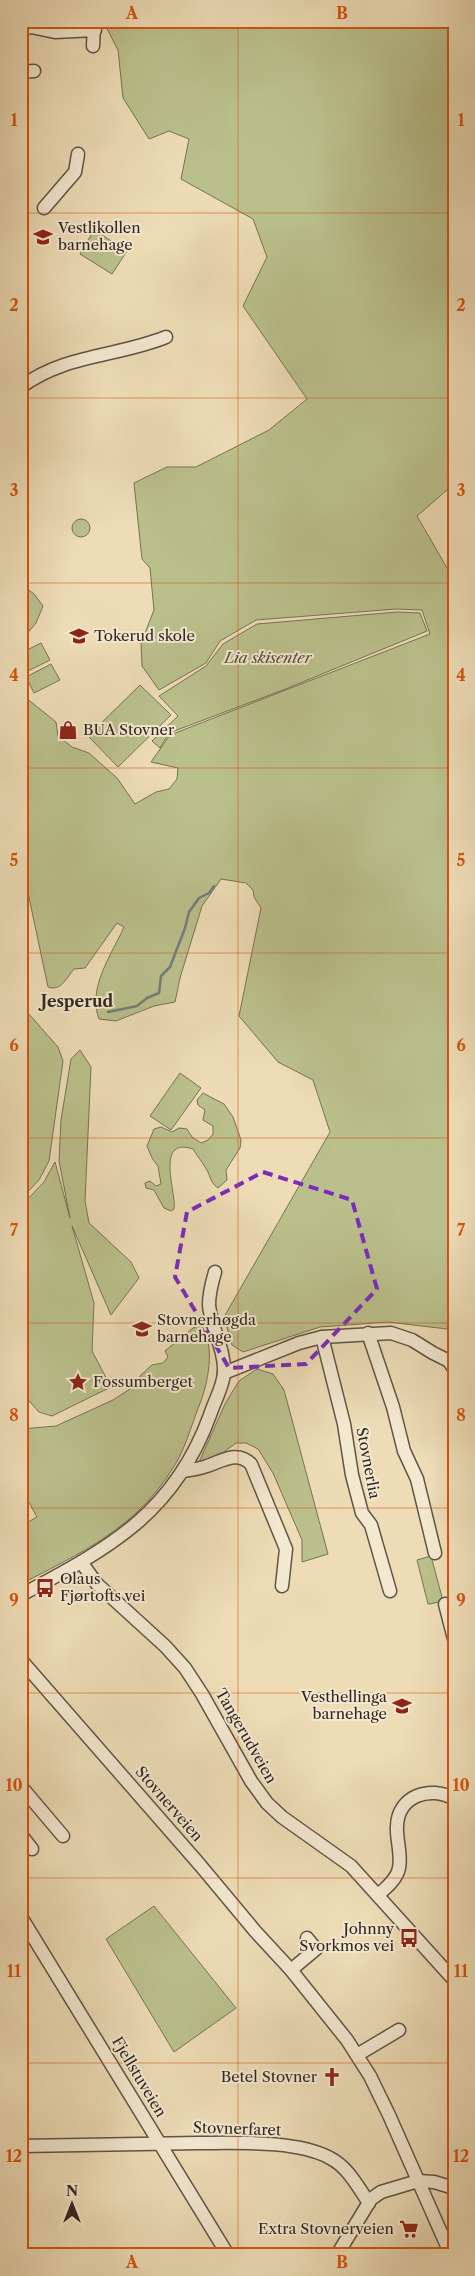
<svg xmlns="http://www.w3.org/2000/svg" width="475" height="2276" font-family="'Libre Caslon Text',serif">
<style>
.green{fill:#bac08c;stroke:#767356}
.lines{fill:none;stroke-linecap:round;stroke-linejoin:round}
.stream{stroke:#727e7c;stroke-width:2.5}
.minor-casing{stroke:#605446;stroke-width:15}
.minor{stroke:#f3e8d0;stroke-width:12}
.marked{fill:none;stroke:#7b2cbf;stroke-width:4;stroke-dasharray:10 6;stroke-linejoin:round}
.grid{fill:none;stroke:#d6540e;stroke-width:1;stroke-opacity:0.55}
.labels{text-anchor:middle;stroke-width:4;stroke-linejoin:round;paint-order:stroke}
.poi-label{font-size:15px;fill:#312620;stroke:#f3e8d0;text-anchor:start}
.park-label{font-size:15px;font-style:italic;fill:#534c3b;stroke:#f3e8d0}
.street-label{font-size:15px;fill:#312620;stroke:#f3e8d0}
.neighbourhood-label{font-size:16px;font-weight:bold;fill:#312620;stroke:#f3e8d0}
.neatline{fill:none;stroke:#d6540e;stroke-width:2}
.grid-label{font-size:16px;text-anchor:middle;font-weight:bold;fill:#d6540e}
</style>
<rect width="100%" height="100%" fill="#eddcb6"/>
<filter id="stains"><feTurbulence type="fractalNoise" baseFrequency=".004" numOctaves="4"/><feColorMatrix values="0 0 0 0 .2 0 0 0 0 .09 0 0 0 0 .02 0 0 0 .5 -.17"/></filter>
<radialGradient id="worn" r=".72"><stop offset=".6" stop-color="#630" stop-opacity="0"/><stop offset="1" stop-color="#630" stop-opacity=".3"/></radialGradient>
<!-- green -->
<g class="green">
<path d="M 103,21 L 454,21 L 454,484 L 417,516 L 454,580 L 454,1334 L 447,1329 L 388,1322 L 320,1327 L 243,1352 L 232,1345 L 224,1317 L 330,1132 L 313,1080 L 278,1062 L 239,1016 L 261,908 L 254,897 L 253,890 L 246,883 L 221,879 L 202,906 L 180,978 L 175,1002 L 154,1006 L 116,1021 L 99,1019 C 87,988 112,954 124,927 L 117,923 L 85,968 L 74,969 C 67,977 61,992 48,987 L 27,888 L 21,886 L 21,694 L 56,722 L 58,736 L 72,747 L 89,753 L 117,778 L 135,804 L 156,792 L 169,789 L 177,779 L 178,768 L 151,762 L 170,735 L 430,634 L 422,610 L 396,609 L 256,620 L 220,641 L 206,663 L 159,690 L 142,666 L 141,643 L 154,610 L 150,568 L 142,559 L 134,483 L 167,467 L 196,467 L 269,430 L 307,399 L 243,306 L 267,257 L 253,219 L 181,179 L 189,139 L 169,131 L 149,139 L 123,98 L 118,50 Z"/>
<path d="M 94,230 L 127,251 L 112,274 L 80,254 Z"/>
<circle cx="81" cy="528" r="9"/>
<path d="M 21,584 L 34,594 L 43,606 L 36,623 L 25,636 L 21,636 Z"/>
<path d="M 397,612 L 420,613 L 427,631 L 283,690 L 169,733 L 160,748 L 152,741 L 178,716 L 159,696 L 206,666 L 223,644 L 257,624 Z"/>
<path d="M 41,643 L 50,660 L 24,673 L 21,668 L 21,653 Z"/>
<path d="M 51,664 L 60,680 L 34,693 L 26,677 Z"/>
<path d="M 140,685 L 171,715 L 118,767 L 88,736 Z"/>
<path d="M 21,1005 L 58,1047 L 63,1061 L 49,1161 L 39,1180 L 21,1199 Z"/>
<path d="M 80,1050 L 91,1067 L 85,1201 L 89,1223 L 131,1262 L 139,1278 L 111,1315 L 72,1226 L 94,1303 L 92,1351 L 111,1387 L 52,1416 L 39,1412 L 21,1392 L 21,1206 L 44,1182 L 55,1162 L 70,1218 L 59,1161 L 61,1120 L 71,1059 Z"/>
<path d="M 180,1073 L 201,1088 L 171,1130 L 150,1116 Z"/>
<path d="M 203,1093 L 224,1104 L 233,1117 L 241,1140 L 240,1148 L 226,1170 L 227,1180 L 218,1188 C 209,1182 211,1175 205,1167 C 201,1160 197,1156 193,1149 C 154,1136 177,1194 174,1209 L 171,1211 L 164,1208 L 154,1190 L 146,1188 L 145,1183 L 150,1181 L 156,1186 L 161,1184 L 158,1166 L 152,1158 L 147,1146 L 154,1129 L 161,1127 L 172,1132 L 179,1128 L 187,1129 L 192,1137 L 201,1143 L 208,1140 L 213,1134 L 213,1126 L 203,1120 L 205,1110 L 198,1105 L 197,1100 Z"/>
<path d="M 201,1325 C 216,1346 208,1384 199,1406 C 191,1426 185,1450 173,1468 C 136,1528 81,1553 21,1584 L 21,1526 L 37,1517 L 25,1495 L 21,1476 L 21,1429 L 56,1426 L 113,1400 L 133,1387 L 141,1375 L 152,1365 L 163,1363 L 168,1357 L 165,1351 L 193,1328 Z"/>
<path d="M 257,1369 L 273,1374 L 284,1390 L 328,1554 L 302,1562 L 302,1540 L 273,1473 L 258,1449 L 246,1443 L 236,1443 L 217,1457 L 201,1464 L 200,1460 L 225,1404 L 239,1381 Z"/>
<path d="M 431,1556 L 443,1601 L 430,1604 L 428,1604 L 417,1560 Z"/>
<path d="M 154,1906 L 236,2008 L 174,2052 L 106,1939 Z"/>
</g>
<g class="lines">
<!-- stream -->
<path class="stream" d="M 108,1012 L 137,1006 L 147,998 L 159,993 L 161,976 L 170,967 L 185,928 L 189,912 L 199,898 L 209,893 L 214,886"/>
<!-- minor casing -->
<g class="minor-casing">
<g id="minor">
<path d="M 21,29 L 31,27 L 55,32 L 95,30"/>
<path d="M 93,46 L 94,24"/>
<path d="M 21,72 L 34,71"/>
<path d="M 44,208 L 75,172 L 78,154"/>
<path d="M 21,387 C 65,354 117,357 166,337"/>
<path d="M 368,1333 L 393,1407 L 404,1451 L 417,1479 L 435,1553"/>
<path d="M 322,1337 L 344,1424 L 352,1475 L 362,1513 L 371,1525 L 390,1591"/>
<path d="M 224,1373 L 299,1343 L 322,1337 L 391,1333 L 412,1340 L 433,1353 L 449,1361 L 454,1369"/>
<path d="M 183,1471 C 191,1470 199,1469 207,1466 C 222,1461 237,1450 251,1464 L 286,1549 L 282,1586"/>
<path d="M 81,1562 L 97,1584 L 165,1646 L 185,1668 L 202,1694 L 251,1781 L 267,1803 L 282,1817 L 351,1866 L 454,1980"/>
<path d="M 21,1595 C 109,1548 174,1514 210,1415 C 214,1402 224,1385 224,1372 C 225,1349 211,1328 209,1305 C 209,1294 212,1282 215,1272"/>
<path d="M 445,1604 L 454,1639"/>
<path d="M 21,1660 L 200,1865 L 255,1931 L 291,1970 L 347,2040 L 370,2076 L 389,2115 L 451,2255"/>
<path d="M 21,1792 L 24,1790 L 63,1836"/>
<path d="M 21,1835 L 32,1849"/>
<path d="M 378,1895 C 386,1888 397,1879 399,1868 C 402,1854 396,1840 397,1826 C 398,1796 430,1785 454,1799"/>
<path d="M 21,1917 L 228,2255"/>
<path d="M 291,1970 L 316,1949 L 307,1938"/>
<path d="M 357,2055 L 399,2030"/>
<path d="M 21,2146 C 81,2145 140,2144 199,2143 C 236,2143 298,2140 330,2158 C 348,2167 358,2187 369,2203"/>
<path d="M 337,2255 L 371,2199 L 381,2192 L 418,2181 L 434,2182 L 454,2188"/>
</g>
</g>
<!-- minor -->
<use href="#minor" class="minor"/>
</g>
<!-- marked area -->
<path class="marked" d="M 263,1172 L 352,1200 L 377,1289 L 306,1364 L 229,1368 L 175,1277 L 187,1212 Z"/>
<!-- grid -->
<path class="grid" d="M 238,21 L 238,2255M 21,213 L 454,213M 21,398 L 454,398M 21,583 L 454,583M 21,768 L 454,768M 21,953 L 454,953M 21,1138 L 454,1138M 21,1323 L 454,1323M 21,1508 L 454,1508M 21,1693 L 454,1693M 21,1878 L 454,1878M 21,2063 L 454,2063"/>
<!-- icons -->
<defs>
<g id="school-bare" transform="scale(1.5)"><path d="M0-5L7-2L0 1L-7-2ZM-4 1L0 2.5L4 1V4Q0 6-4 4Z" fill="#8f2418" stroke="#f3e8d0" stroke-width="2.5" paint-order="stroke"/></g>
<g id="shop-bare" transform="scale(1.5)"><path d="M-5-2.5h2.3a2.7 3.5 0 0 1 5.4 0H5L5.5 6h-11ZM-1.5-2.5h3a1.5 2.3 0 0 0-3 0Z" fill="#8f2418" stroke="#f3e8d0" stroke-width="2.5" paint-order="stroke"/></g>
<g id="sight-bare" transform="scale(1.5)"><path d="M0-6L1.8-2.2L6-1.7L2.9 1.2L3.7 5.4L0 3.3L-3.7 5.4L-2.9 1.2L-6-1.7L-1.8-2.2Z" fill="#8f2418" stroke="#f3e8d0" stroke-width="2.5" paint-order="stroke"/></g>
<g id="bus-bare" transform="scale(1.5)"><path d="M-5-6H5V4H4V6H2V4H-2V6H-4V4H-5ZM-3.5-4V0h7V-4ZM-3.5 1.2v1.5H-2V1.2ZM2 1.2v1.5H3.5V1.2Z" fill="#8f2418" stroke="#f3e8d0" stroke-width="2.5" paint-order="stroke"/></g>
<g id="church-bare" transform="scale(1.5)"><path d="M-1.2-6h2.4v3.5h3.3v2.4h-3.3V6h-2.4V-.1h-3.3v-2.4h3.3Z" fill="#8f2418" stroke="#f3e8d0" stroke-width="2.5" paint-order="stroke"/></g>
<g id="supermarket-bare" transform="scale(1.5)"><path d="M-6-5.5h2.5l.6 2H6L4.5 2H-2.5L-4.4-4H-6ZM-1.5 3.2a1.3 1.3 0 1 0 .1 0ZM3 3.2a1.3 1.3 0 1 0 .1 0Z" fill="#8f2418" stroke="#f3e8d0" stroke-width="2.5" paint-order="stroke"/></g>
</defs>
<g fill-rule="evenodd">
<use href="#school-bare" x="43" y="237"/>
<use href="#school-bare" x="79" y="636"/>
<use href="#shop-bare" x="68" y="730"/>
<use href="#school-bare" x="142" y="1329"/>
<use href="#sight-bare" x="78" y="1382"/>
<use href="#bus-bare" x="45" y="1588"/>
<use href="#school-bare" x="402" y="1706"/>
<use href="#bus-bare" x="409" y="1938"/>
<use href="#church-bare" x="332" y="2077"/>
<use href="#supermarket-bare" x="409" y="2229"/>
</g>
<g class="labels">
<!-- poi labels -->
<g class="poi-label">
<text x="58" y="233">Vestlikollen<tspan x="58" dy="17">barnehage</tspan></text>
<text x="94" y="641">Tokerud skole</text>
<text x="83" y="735">BUA Stovner</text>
<text x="157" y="1325">Stovnerhøgda<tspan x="157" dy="17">barnehage</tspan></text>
<text x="93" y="1387">Fossumberget</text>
<text x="60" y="1584">Olaus<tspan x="60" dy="17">Fjørtofts vei</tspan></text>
<text x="387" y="1702" text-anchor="end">Vesthellinga<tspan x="387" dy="17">barnehage</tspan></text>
<text x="394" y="1934" text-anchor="end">Johnny<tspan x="394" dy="17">Svorkmos vei</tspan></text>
<text x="317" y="2082" text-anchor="end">Betel Stovner</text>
<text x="394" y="2234" text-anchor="end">Extra Stovnerveien</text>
</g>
<!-- park labels -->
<g class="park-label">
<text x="268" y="663">Lia skisenter</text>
</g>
<!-- street labels -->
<g class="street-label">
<text transform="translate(368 1463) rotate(79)" y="5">Stovnerlia</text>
<text transform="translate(246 1736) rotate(60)" y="5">Tangerudveien</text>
<text transform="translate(169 1804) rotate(49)" y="5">Stovnerveien</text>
<text transform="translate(139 2077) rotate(59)" y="5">Fjellstuveien</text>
<text transform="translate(237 2129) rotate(2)" y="5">Stovnerfaret</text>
</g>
<!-- neighbourhood labels -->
<g class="neighbourhood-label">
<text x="77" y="1007">Jesperud</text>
</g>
</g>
<!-- margin -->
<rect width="475" height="2276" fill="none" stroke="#eddcb6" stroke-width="55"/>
<!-- north arrow -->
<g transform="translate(72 2204)" stroke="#f3e8d0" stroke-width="4" paint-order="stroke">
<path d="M0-4L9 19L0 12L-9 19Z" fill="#312620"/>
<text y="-8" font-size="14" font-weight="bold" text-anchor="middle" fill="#312620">N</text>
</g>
<rect x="28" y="28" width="420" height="2220" class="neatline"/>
<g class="grid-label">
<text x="132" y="19">A</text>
<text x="342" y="19">B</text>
<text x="14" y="126">1</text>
<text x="461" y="126">1</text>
<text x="14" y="311">2</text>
<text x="461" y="311">2</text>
<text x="14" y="496">3</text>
<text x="461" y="496">3</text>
<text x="14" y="681">4</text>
<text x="461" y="681">4</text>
<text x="14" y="866">5</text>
<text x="461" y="866">5</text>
<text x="14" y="1051">6</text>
<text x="461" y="1051">6</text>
<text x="14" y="1236">7</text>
<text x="461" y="1236">7</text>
<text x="14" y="1421">8</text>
<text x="461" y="1421">8</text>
<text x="14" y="1606">9</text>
<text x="461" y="1606">9</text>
<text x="14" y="1791">10</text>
<text x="461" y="1791">10</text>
<text x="14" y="1977">11</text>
<text x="461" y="1977">11</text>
<text x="14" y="2162">12</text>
<text x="461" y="2162">12</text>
<text x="132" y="2268">A</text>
<text x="342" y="2268">B</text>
</g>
<rect width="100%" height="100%" filter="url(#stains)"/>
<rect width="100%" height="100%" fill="url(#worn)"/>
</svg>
